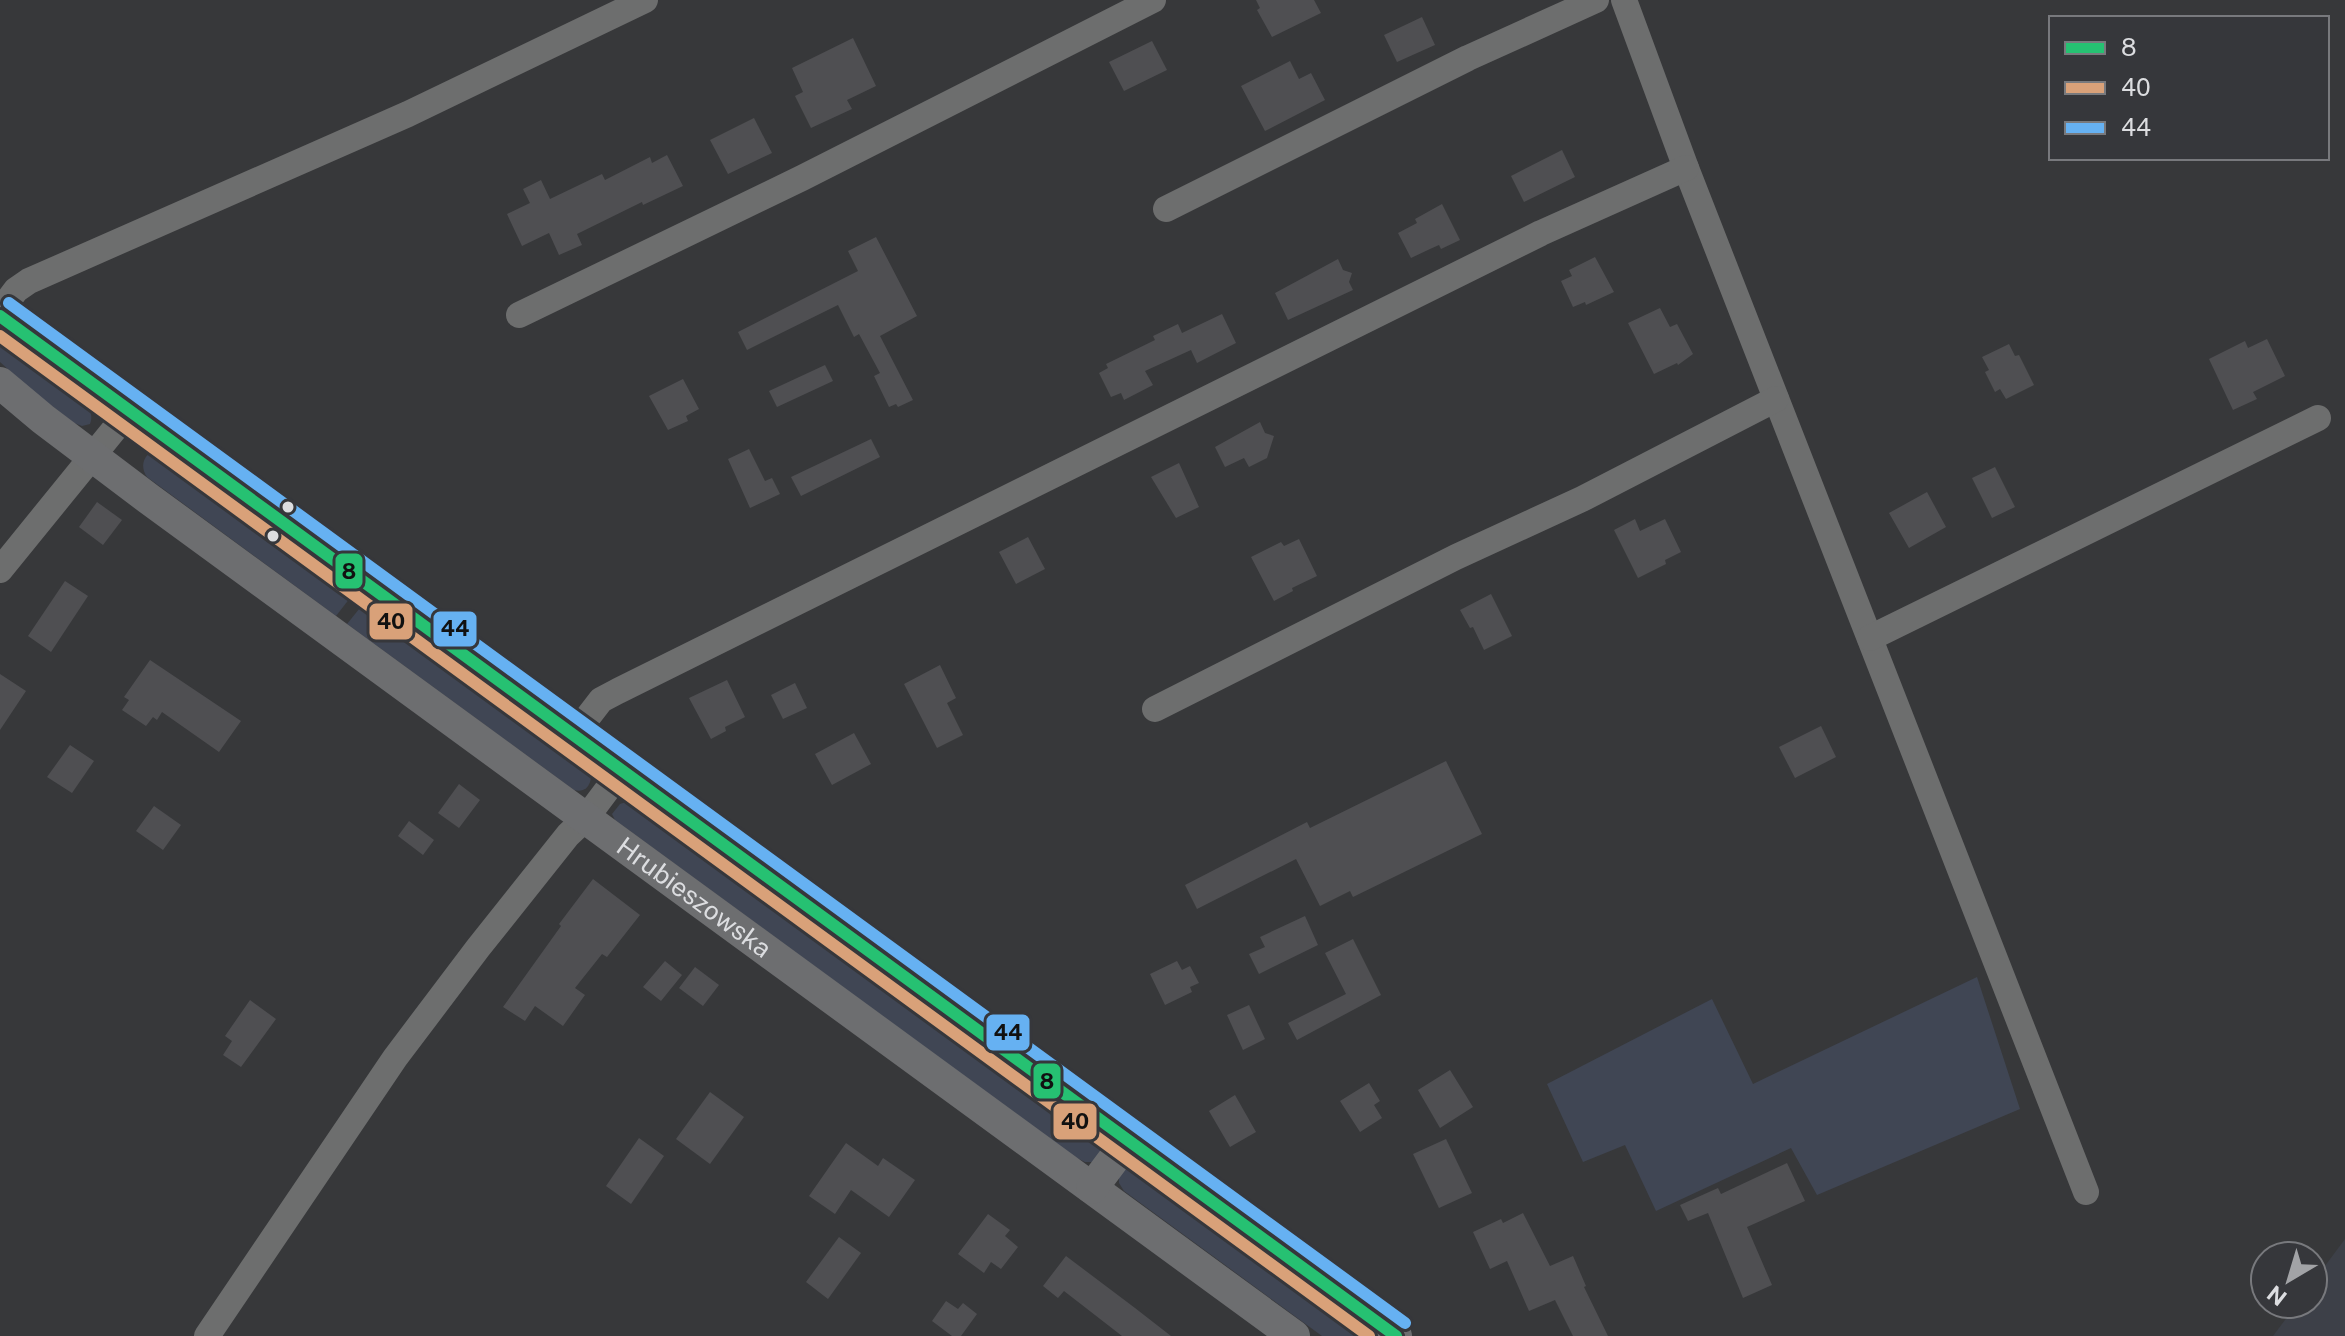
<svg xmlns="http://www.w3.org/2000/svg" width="2345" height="1336" font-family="'Public Sans',sans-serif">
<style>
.built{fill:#3d4048}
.green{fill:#404654}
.building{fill:#4f4f52}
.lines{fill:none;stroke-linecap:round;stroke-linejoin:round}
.minor{stroke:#6d6e6e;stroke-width:26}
.major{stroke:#6d6e70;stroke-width:32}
.bus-1-casing{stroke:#36373b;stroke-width:18}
.bus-2-casing{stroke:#36373b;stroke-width:18}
.bus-3-casing{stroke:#36373b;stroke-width:18}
.bus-1{stroke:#26c172;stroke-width:12}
.bus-2{stroke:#d9a179;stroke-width:12}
.bus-3{stroke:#66b1f2;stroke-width:12}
.bus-dot{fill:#dcdde0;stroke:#36373b;stroke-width:3}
.labels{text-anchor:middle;stroke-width:6;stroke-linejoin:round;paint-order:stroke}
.street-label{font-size:26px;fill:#dcdde0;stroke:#36373b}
.line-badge{stroke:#36373b;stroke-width:3}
.pale-badge-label{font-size:22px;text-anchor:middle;font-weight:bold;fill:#111}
</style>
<rect width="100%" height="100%" fill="#37383a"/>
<!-- built -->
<path class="built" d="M 2345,1239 L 2345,1336 L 2273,1336 L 2297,1304 L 2313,1304 L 2313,1282 Z"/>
<!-- green -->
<g class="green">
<path d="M 0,329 C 20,344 104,399 90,424 L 82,426 L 74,423 L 30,389 L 0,362 Z"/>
<path d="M 157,449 L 357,589 L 336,616 L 147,477 C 139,465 144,454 157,449 Z"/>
<path d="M 368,598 L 592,766 C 592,779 590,794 574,790 L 347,624 Z"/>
<path d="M 428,601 L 574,710 L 564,709 L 425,605 Z"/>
<path d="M 597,725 L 751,838 L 743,838 L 602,735 Z"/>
<path d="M 629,801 L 640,801 L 1107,1142 L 1094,1162 L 1085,1162 L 1075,1157 L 615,820 L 612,814 L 620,804 Z"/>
<path d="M 765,848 L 968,997 L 960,997 L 768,857 Z"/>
<path d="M 1977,977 L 2020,1109 L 1817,1195 L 1791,1148 L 1656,1211 L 1625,1145 L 1583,1162 L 1547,1084 L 1712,999 L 1753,1084 Z"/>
<path d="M 1151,1130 L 1261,1211 L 1254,1213 L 1151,1137 Z"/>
<path d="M 1135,1162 L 1377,1336 L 1322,1336 L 1124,1191 L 1119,1183 L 1119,1173 L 1130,1163 Z"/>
</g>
<!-- building -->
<g class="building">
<path d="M 1256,0 L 1314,0 L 1321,13 L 1272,37 L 1257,10 L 1260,8 Z"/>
<path d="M 1422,17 L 1435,45 L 1397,62 L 1384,35 Z"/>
<path d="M 853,38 L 876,86 L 847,100 L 852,109 L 811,128 L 795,96 L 803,92 L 792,68 Z"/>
<path d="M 1152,41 L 1167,70 L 1124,91 L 1109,62 Z"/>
<path d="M 1290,61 L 1299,79 L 1311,73 L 1325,100 L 1265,131 L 1241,86 Z"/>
<path d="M 754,118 L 772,153 L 728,174 L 710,140 Z"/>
<path d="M 1562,150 L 1575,177 L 1524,202 L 1511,176 Z"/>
<path d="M 667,155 L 683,186 L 643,205 L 642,202 L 577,234 L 582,245 L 559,255 L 549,233 L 522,246 L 507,214 L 530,203 L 523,189 L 541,180 L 550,199 L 602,174 L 605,180 L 650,157 L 652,163 Z"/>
<path d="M 1442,204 L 1460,240 L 1441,249 L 1439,245 L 1430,249 L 1411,258 L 1398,233 L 1417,223 L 1415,219 Z"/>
<path d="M 876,237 L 917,316 L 880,336 L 913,400 L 898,407 L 896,404 L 889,407 L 874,376 L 880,373 L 859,334 L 854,337 L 838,305 L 747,350 L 738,332 L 858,271 L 848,251 Z"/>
<path d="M 1595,257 L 1614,292 L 1586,305 L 1585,302 L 1573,307 L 1561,281 L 1572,276 L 1569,270 Z"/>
<path d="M 1338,259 L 1343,270 L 1352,273 L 1349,282 L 1353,290 L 1288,320 L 1275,293 Z"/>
<path d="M 1660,308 L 1670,327 L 1677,324 L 1693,354 L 1678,365 L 1677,363 L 1654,374 L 1628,323 Z"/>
<path d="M 1222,314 L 1236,343 L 1197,363 L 1191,350 L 1145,371 L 1153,385 L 1124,400 L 1121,393 L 1111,397 L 1099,373 L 1108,368 L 1106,364 L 1155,340 L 1153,336 L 1178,324 L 1182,333 Z"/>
<path d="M 2267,339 L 2285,376 L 2253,392 L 2257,399 L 2233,410 L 2209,359 L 2245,341 L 2248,348 Z"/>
<path d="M 2009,344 L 2015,356 L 2019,355 L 2034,385 L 2006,399 L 2000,389 L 1995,392 L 1985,372 L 1989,370 L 1982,357 Z"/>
<path d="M 825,365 L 833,381 L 777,407 L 769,391 Z"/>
<path d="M 683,379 L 699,409 L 686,416 L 688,421 L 668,430 L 649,396 Z"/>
<path d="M 1260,422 L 1265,433 L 1274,436 L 1267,458 L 1249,467 L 1244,458 L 1225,467 L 1215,447 Z"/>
<path d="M 871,439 L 880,457 L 801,496 L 791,477 Z"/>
<path d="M 749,449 L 765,481 L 772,478 L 780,494 L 750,508 L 728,459 Z"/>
<path d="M 1179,463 L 1199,507 L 1176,518 L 1151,477 Z"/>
<path d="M 1995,467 L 2015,507 L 1992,518 L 1972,478 Z"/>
<path d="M 1927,492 L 1946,527 L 1909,548 L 1889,513 Z"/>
<path d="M 97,502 L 122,520 L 103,545 L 79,527 Z"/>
<path d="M 1635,519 L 1640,531 L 1665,519 L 1681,552 L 1665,560 L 1666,564 L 1638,578 L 1614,530 Z"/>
<path d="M 1028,537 L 1045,569 L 1016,584 L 999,552 Z"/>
<path d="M 1299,539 L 1317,576 L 1292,588 L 1293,591 L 1274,601 L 1251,557 L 1281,542 L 1284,546 Z"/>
<path d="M 65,581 L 88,596 L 51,652 L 28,636 Z"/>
<path d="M 1491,594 L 1512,636 L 1484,650 L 1473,627 L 1470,628 L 1460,610 Z"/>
<path d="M 150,660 L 241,721 L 219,752 L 162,712 L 157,720 L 153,717 L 146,726 L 122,710 L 129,700 L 124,697 Z"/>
<path d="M 940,665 L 956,698 L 947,703 L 963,735 L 937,748 L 904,684 Z"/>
<path d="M 0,674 L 26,691 L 0,730 Z"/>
<path d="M 727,680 L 745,717 L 725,727 L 726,731 L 711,739 L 689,698 Z"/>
<path d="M 795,683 L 807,708 L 783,719 L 771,695 Z"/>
<path d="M 1821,726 L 1836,757 L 1795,778 L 1779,747 Z"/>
<path d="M 854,733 L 871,764 L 832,785 L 815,754 Z"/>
<path d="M 70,745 L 94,761 L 72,793 L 47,777 Z"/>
<path d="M 1446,761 L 1482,834 L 1353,897 L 1350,891 L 1320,906 L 1296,859 L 1197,909 L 1185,885 L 1307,822 L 1310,828 Z"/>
<path d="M 459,784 L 480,800 L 459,828 L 438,813 Z"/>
<path d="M 154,806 L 181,825 L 163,850 L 136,831 Z"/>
<path d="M 409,821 L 434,840 L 423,855 L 398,836 Z"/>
<path d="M 593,879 L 640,915 L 607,957 L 602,954 L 575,988 L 585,995 L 563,1026 L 535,1006 L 525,1021 L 503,1007 L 561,926 L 559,924 Z"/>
<path d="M 1305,916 L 1318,945 L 1259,974 L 1249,954 L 1265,947 L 1260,937 Z"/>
<path d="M 1353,939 L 1381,995 L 1297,1040 L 1288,1023 L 1346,994 L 1325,953 Z"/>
<path d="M 665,961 L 682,975 L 661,1001 L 643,987 Z"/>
<path d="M 1177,961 L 1182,970 L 1190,966 L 1199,983 L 1190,987 L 1192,992 L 1165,1005 L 1150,974 Z"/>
<path d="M 695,967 L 719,985 L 703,1006 L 679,988 Z"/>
<path d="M 250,1000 L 276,1019 L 241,1067 L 223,1055 L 232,1041 L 225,1036 Z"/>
<path d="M 1249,1005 L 1265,1039 L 1243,1050 L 1227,1015 Z"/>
<path d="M 1450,1070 L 1473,1107 L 1440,1128 L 1418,1090 Z"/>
<path d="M 1369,1083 L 1380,1101 L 1374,1105 L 1382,1118 L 1360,1132 L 1340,1101 Z"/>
<path d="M 710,1092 L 744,1117 L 710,1164 L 676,1139 Z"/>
<path d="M 1235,1095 L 1256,1132 L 1230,1147 L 1209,1111 Z"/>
<path d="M 639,1138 L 664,1156 L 631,1204 L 606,1186 Z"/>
<path d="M 1446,1139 L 1472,1193 L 1439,1208 L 1413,1154 Z"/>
<path d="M 846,1143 L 878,1166 L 883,1158 L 915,1180 L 889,1217 L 851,1190 L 835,1214 L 809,1196 Z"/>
<path d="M 1787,1163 L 1805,1201 L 1747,1227 L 1772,1285 L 1743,1298 L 1708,1213 L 1688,1221 L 1680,1205 L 1718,1188 L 1721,1194 Z"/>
<path d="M 1523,1213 L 1550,1266 L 1573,1256 L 1586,1286 L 1584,1287 L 1608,1336 L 1573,1336 L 1555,1300 L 1529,1311 L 1507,1261 L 1490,1269 L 1473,1232 L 1501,1219 L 1503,1223 Z"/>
<path d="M 988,1214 L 1010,1230 L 1005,1236 L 1018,1247 L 1001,1269 L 991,1262 L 984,1273 L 958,1254 Z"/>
<path d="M 839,1237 L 861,1253 L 828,1299 L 806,1282 Z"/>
<path d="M 1066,1256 L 1135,1308 L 1171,1336 L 1122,1336 L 1064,1291 L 1058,1298 L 1043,1286 Z"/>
<path d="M 946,1301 L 958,1309 L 963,1303 L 977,1314 L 961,1336 L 952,1336 L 932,1321 Z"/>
</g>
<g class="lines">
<!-- minor -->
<g class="minor">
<path d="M 1624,0 L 1686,168 L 2086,1192"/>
<path d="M 1166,209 L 1468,58 L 1596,0"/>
<path d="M 0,311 L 16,290 L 29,281 L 408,114 L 645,0"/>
<path d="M 519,315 L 802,178 L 1153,0"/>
<path d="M 0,570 L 130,410"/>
<path d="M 1870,638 L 2318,418"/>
<path d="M 1155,709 L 1456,557 L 1582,499 L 1776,399"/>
<path d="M 574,735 L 601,700 L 618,691 L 1541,233 L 1686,168"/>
<path d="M 207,1336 L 395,1058 L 478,948 L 568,835 L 586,818 L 622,770"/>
</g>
<!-- major -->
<g class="major">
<path d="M 0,316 L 1396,1336"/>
<path id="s1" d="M 0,383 L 43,419 L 149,499 L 1294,1336"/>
<path d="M 1092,1188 L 1128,1140"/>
</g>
<!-- bus-1 casing -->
<g class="bus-1-casing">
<path id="bus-1" d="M 0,316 L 1396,1336"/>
</g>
<!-- bus-2 casing -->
<g class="bus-2-casing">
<path id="bus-2" d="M 0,336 L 1369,1336"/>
</g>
<!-- bus-3 casing -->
<g class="bus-3-casing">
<path id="bus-3" d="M 9,303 L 1405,1323"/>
</g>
<!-- bus-1 -->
<use href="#bus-1" class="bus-1"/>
<!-- bus-2 -->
<use href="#bus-2" class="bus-2"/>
<!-- bus-3 -->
<use href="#bus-3" class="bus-3"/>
</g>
<!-- markers -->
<g class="bus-dot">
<circle cx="288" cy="507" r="7"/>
<circle cx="273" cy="536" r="7"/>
</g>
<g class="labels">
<!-- street labels -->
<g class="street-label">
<text dy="9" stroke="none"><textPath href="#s1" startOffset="864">Hrubieszowska</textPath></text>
</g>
</g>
<g class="line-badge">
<rect x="334" y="552" width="30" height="38" rx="8" fill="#26c172"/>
<rect x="368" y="602" width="46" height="39" rx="8" fill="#d9a179"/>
<rect x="432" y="610" width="46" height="38" rx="8" fill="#66b1f2"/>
<rect x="985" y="1013" width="46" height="39" rx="8" fill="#66b1f2"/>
<rect x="1032" y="1062" width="30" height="38" rx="8" fill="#26c172"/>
<rect x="1052" y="1102" width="46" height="39" rx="8" fill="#d9a179"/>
</g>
<g class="pale-badge-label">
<text x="349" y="579">8</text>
<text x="391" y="629">40</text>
<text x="455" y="636">44</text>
<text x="1008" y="1040">44</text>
<text x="1047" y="1089">8</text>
<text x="1075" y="1129">40</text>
</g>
<!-- legend -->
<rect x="2049" y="16" width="280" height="144" fill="#36373b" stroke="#78797d" stroke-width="2"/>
<rect x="2065" y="42" width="40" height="12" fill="#26c172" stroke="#78797d" stroke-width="2"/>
<text x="2121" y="56" font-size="24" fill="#dcdde0">8</text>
<rect x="2065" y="82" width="40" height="12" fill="#d9a179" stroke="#78797d" stroke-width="2"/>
<text x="2121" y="96" font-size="24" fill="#dcdde0">40</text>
<rect x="2065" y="122" width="40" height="12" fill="#66b1f2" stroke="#78797d" stroke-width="2"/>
<text x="2121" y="136" font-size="24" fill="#dcdde0">44</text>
<!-- north arrow -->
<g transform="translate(2289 1280) rotate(218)"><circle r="38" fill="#36373b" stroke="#78797d" stroke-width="2"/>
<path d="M0-6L14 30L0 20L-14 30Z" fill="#a2a3a6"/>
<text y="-12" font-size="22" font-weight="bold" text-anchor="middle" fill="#dcdde0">N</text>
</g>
</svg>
